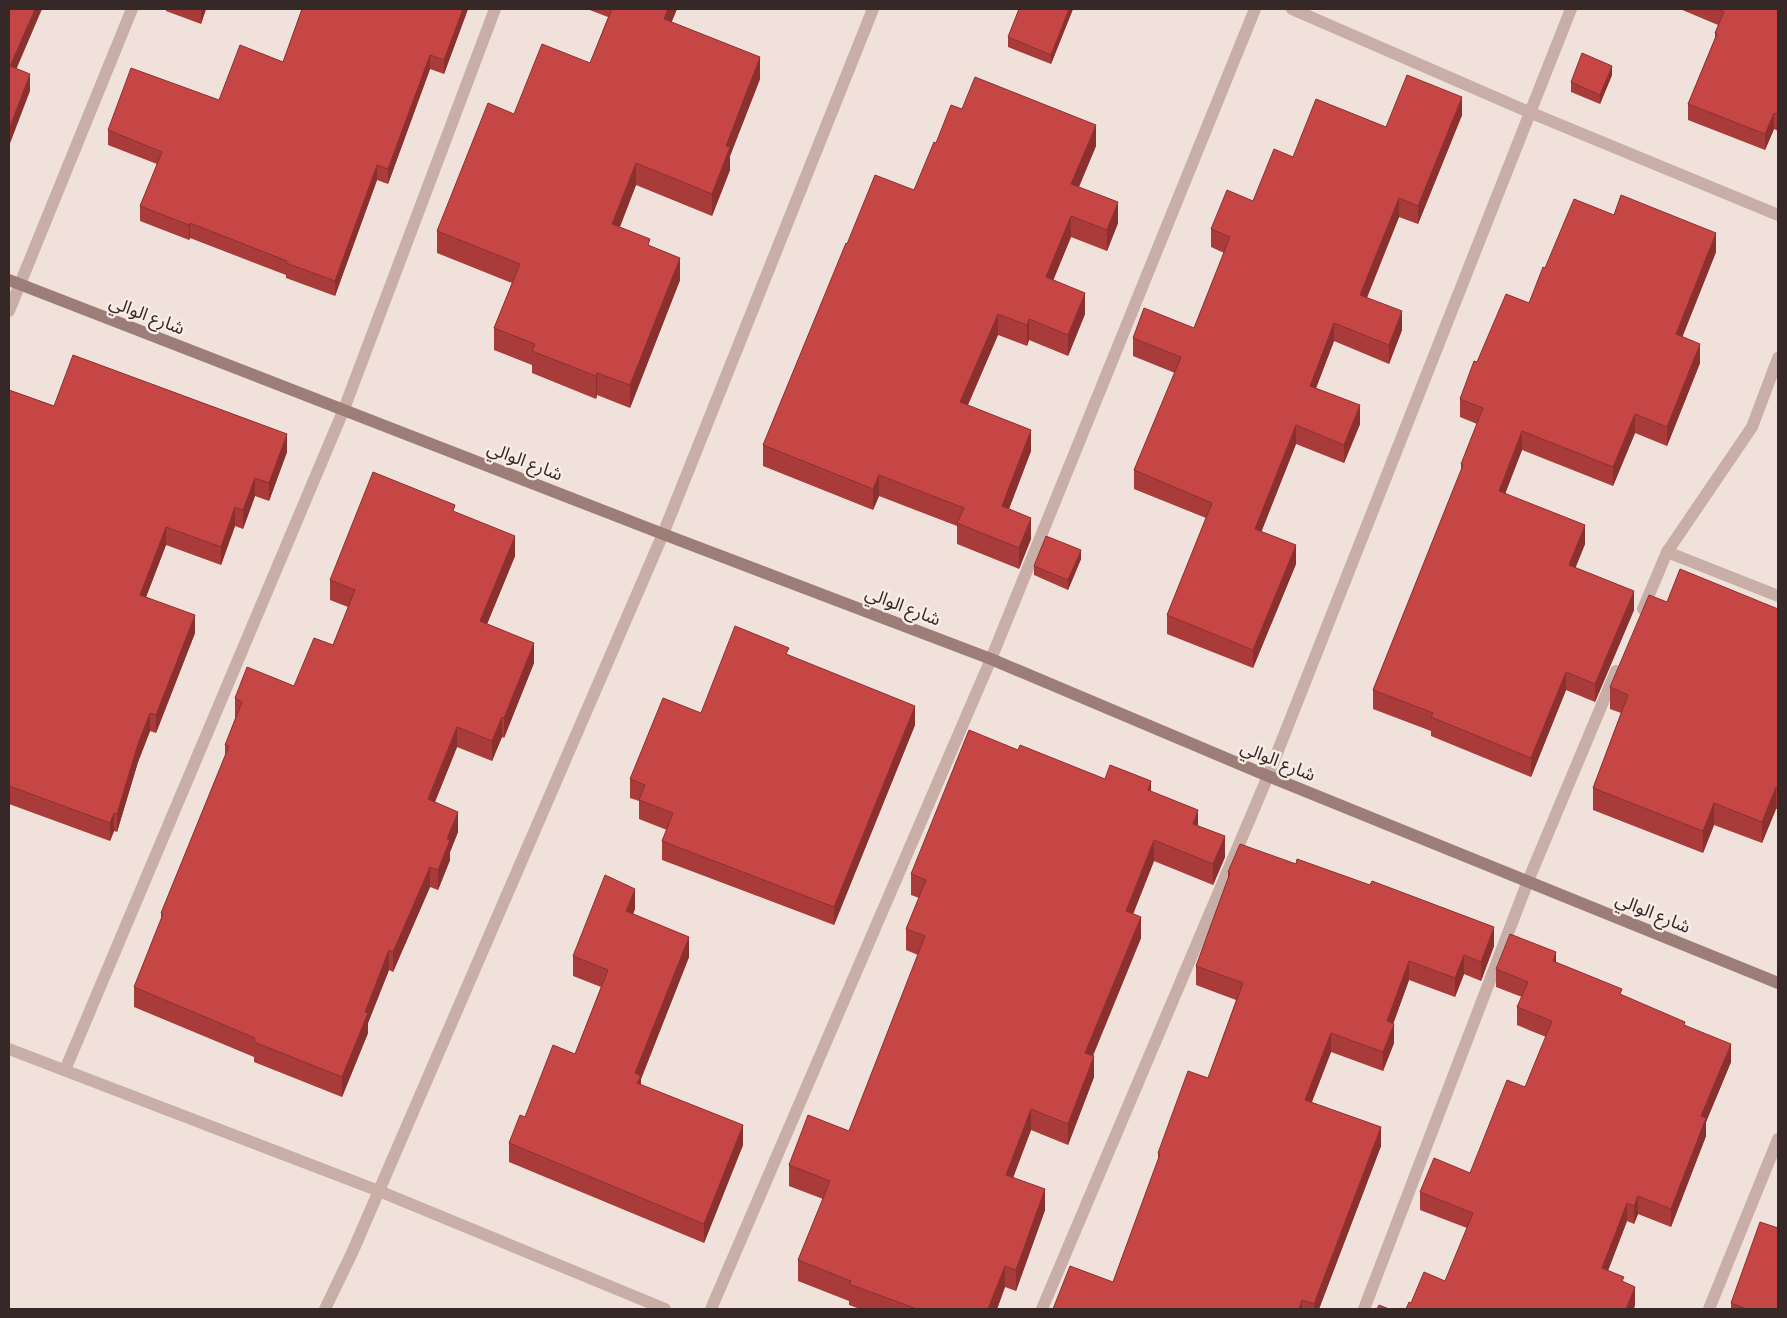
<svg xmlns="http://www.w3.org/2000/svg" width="1787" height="1318" font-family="'IBM Plex Sans','Noto Sans Arabic',sans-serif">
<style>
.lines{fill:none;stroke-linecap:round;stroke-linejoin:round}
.minor{stroke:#c9aea7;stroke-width:12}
.secondary{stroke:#9d7d78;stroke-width:12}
.wall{fill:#a93c3b}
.shaded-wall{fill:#8a3130}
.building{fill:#c54645;stroke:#8a3130}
.labels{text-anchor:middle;stroke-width:5;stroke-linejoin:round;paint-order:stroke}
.street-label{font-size:18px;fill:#362827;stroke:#f9ece7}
</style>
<rect width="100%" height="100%" fill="#f1e1db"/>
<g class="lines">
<!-- minor -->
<g class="minor">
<path d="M 1292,9 L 1529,112 L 1778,215"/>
<path d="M 9,311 L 132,9"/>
<path d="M 1667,552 L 1778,596"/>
<path d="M 1643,609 L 1667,552 L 1752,427 L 1778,358"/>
<path d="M 9,1049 L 379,1191 L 665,1309"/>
<path d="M 65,1070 L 344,409 L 495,9"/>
<path d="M 325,1309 L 352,1253 L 663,534 L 873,9"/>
<path d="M 711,1309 L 991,659 L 1255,9"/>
<path d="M 1042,1309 L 1268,776 L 1571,9"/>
<path d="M 1364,1309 L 1528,881 L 1616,671"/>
<path d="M 1709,1309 L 1778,1139"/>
</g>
<!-- secondary -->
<path class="secondary" d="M 9,280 L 663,534 L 991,659 L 1268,776 L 1778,983"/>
</g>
<!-- wall -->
<g class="wall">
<path d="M 166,9 L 206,9 L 201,24 L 166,11 Z"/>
<path d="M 302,9 L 468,9 L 444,74 L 430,69 L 388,184 L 377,180 L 335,296 L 286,278 L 286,275 L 190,238 L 189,240 L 140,221 L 140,206 L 157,164 L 108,145 L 108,130 L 219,100 L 283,62 Z"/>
<path d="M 587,9 L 677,9 L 671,22 L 760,79 L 730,156 L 730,170 L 712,216 L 636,185 L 620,227 L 650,246 L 680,280 L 630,408 L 597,395 L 596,399 L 532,373 L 532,365 L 494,350 L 494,328 L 512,283 L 437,253 L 437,231 L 514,114 L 590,63 L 608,17 Z"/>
<path d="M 1019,9 L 1073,9 L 1051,64 L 1008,47 L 1008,37 Z"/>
<path d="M 1680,9 L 1778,9 L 1778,131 L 1774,129 L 1765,150 L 1688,120 L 1688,104 L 1715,38 L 1715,33 L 1718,25 Z"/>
<path d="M 1612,75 L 1600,104 L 1571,92 L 1571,82 Z"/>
<path d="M 962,109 L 1096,146 L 1079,187 L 1118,223 L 1107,251 L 1071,237 L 1053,280 L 1085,314 L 1068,356 L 1029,340 L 1027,346 L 998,335 L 968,405 L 1031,451 L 1009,509 L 1031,539 L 1019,569 L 957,544 L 957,526 L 879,496 L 873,510 L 763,466 L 763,445 L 847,244 L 914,190 L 936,143 Z"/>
<path d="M 1462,115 L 1418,224 L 1399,217 L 1367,298 L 1402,330 L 1389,364 L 1334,341 L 1316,388 L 1360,424 L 1344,463 L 1296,444 L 1261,532 L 1296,564 L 1253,668 L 1167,634 L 1167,615 L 1206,518 L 1134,489 L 1134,470 L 1175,373 L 1133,356 L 1133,338 L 1194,328 L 1224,253 L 1211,247 L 1211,229 L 1253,201 L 1293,157 L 1386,127 Z"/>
<path d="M 1614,215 L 1716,252 L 1682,337 L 1700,363 L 1667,446 L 1635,433 L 1613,486 L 1522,450 L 1505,493 L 1585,544 L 1575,568 L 1634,610 L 1595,702 L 1566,690 L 1531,777 L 1431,736 L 1431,731 L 1373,709 L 1373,690 L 1461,471 L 1461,464 L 1477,424 L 1460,417 L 1460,399 L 1477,362 L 1529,303 L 1545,268 Z"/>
<path d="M 9,390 L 54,406 L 287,452 L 269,501 L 255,496 L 243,529 L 235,526 L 221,565 L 166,545 L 146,597 L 195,633 L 156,733 L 150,731 L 138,762 L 117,832 L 114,831 L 110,841 L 9,804 Z"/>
<path d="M 455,512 L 515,556 L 487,624 L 534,663 L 504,738 L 502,737 L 492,761 L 457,747 L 435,802 L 458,832 L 450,852 L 450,860 L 438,890 L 430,887 L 393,972 L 389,970 L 368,1023 L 368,1033 L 342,1097 L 254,1062 L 254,1057 L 134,1007 L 134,987 L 161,920 L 161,913 L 225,756 L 225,745 L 235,719 L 235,698 L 294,686 L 333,645 L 348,607 L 330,600 L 330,580 Z"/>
<path d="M 1081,559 L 1068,590 L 1034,575 L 1034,566 Z"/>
<path d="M 1667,602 L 1778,609 L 1778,809 L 1776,809 L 1762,843 L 1714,825 L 1703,853 L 1593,810 L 1593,788 L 1621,713 L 1610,709 L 1610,687 Z"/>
<path d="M 789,655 L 915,725 L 834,925 L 662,860 L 662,841 L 667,830 L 639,819 L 639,801 L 630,798 L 630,779 L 701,713 Z"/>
<path d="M 1018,750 L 1105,779 L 1151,792 L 1198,826 L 1225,857 L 1213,885 L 1154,861 L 1133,914 L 1141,938 L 1093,1056 L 1094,1077 L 1068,1145 L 1031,1130 L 1013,1178 L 1045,1210 L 1016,1291 L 1005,1287 L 997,1309 L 860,1309 L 849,1305 L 849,1301 L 798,1281 L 798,1260 L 823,1199 L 789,1186 L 789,1165 L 849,1131 L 918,955 L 906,950 L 906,929 L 919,898 L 911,895 L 911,874 Z"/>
<path d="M 1228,872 L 1494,946 L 1481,981 L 1464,974 L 1455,997 L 1409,980 L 1393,1024 L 1394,1043 L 1383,1071 L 1331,1052 L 1312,1102 L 1381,1146 L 1319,1309 L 1053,1309 L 1113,1282 L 1158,1160 L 1158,1153 L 1208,1078 L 1236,1000 L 1196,985 L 1196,966 L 1228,879 Z"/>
<path d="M 635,909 L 633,914 L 689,957 L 641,1079 L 641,1085 L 743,1145 L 704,1243 L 509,1162 L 509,1143 L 525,1117 L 575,1054 L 601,987 L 573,976 L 573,956 Z"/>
<path d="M 1556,963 L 1685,1026 L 1731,1062 L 1706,1122 L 1706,1136 L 1671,1227 L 1638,1214 L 1634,1224 L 1627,1221 L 1608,1271 L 1624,1282 L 1635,1305 L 1411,1303 L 1445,1281 L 1467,1228 L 1420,1210 L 1420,1192 L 1470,1173 L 1525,1087 L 1546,1037 L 1517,1025 L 1517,1007 L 1522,997 L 1496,987 L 1496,969 Z"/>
<path d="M 1731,1303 L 1778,1309 L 1731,1309 Z"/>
</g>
<!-- shaded-wall -->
<g class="shaded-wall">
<path d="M 35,9 L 42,9 L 10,84 L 10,66 Z"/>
<path d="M 201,9 L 206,9 L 201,24 Z"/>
<path d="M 463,9 L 468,9 L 444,74 L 444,60 Z"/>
<path d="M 668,9 L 677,9 L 664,41 L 664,19 Z"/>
<path d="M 1069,9 L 1073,9 L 1051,64 L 1051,55 Z"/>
<path d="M 430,55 L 430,69 L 388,184 L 388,169 Z"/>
<path d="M 760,57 L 760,79 L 730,156 L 730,170 L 712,216 L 712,194 L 726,146 Z"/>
<path d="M 1612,66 L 1612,75 L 1600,104 L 1600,95 Z"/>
<path d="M 30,74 L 30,91 L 9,146 L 9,129 Z"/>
<path d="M 1462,97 L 1462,115 L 1418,224 L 1418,206 Z"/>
<path d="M 1774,113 L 1774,129 L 1765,150 L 1765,134 Z"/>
<path d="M 1096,125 L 1096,146 L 1071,205 L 1071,184 Z"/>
<path d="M 636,163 L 636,185 L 612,246 L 612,224 Z"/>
<path d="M 377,165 L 377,180 L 335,296 L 335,281 Z"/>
<path d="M 1399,198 L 1399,217 L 1360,314 L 1360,295 Z"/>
<path d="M 1118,202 L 1118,223 L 1107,251 L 1107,230 Z"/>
<path d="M 1071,216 L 1071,237 L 1046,298 L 1046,277 Z"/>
<path d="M 190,223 L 190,238 L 189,240 L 189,225 Z"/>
<path d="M 1716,233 L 1716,252 L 1676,353 L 1676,334 Z"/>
<path d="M 680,258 L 680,280 L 630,408 L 630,385 Z"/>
<path d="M 1085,293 L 1085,314 L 1068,356 L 1068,335 Z"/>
<path d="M 1402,311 L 1402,330 L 1389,364 L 1389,345 Z"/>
<path d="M 998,314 L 998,335 L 960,423 L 960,402 Z"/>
<path d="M 1029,319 L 1029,340 L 1027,346 L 1027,325 Z"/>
<path d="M 1334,323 L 1334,341 L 1310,404 L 1310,386 Z"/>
<path d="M 1700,344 L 1700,363 L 1667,446 L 1667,427 Z"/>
<path d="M 597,373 L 597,395 L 596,399 L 596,376 Z"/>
<path d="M 1360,405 L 1360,424 L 1344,463 L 1344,445 Z"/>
<path d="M 1635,414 L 1635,433 L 1613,486 L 1613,467 Z"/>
<path d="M 1296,425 L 1296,444 L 1255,548 L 1255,529 Z"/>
<path d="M 1031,430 L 1031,451 L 1002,527 L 1002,506 Z"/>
<path d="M 1522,431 L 1522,450 L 1499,510 L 1499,491 Z"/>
<path d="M 287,434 L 287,452 L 269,501 L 269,483 Z"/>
<path d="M 879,475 L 879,496 L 873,510 L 873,489 Z"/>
<path d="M 255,478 L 255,496 L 243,529 L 243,510 Z"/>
<path d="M 235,507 L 235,526 L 221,565 L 221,547 Z"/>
<path d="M 1031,518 L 1031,539 L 1019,569 L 1019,548 Z"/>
<path d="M 1585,525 L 1585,544 L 1569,584 L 1569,565 Z"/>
<path d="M 166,527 L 166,545 L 140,613 L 140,595 Z"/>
<path d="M 515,536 L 515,556 L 480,641 L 480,621 Z"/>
<path d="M 1296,545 L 1296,564 L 1253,668 L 1253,650 Z"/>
<path d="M 1081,550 L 1081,559 L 1068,590 L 1068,580 Z"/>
<path d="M 1634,591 L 1634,610 L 1595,702 L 1595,684 Z"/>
<path d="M 195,615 L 195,633 L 156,733 L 156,715 Z"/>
<path d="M 534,643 L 534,663 L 504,738 L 504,718 Z"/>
<path d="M 1566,672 L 1566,690 L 1531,777 L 1531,758 Z"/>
<path d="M 915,706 L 915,725 L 834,925 L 834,907 Z"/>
<path d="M 150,713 L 150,731 L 138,762 L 117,832 L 117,814 L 138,744 Z"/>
<path d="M 502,717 L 502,737 L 492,761 L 492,741 Z"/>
<path d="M 457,727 L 457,747 L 428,819 L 428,799 Z"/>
<path d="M 1151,781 L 1151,802 L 1148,790 Z"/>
<path d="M 1776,787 L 1776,809 L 1762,843 L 1762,822 Z"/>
<path d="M 1714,803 L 1714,825 L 1703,853 L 1703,831 Z"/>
<path d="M 1198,810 L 1198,831 L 1193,824 Z"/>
<path d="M 458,812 L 458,832 L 450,852 L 450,860 L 438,890 L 438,870 L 447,839 Z"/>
<path d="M 114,813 L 114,831 L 110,841 L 110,823 Z"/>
<path d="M 1225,836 L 1225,857 L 1213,885 L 1213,864 Z"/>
<path d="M 1154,840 L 1154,861 L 1126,932 L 1126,911 Z"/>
<path d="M 430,867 L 430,887 L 393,972 L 393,952 Z"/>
<path d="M 635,889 L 635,909 L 626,931 L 626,911 Z"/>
<path d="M 1141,917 L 1141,938 L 1085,1074 L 1085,1053 Z"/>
<path d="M 1494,927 L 1494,946 L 1481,981 L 1481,962 Z"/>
<path d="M 689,937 L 689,957 L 641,1079 L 641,1095 L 635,1073 Z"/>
<path d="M 389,950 L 389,970 L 368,1023 L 368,1033 L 342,1097 L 342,1077 L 365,1012 Z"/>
<path d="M 1556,952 L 1556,970 L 1553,961 Z"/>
<path d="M 1464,955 L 1464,974 L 1455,997 L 1455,978 Z"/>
<path d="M 1409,961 L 1409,980 L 1387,1041 L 1387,1021 Z"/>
<path d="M 1394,1024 L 1394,1043 L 1383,1071 L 1383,1052 Z"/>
<path d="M 1331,1033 L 1331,1052 L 1305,1119 L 1305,1100 Z"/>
<path d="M 1731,1044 L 1731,1062 L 1706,1122 L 1706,1136 L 1671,1227 L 1671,1209 L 1701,1116 Z"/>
<path d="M 1094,1056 L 1094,1077 L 1068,1145 L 1068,1124 Z"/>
<path d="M 1031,1109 L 1031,1130 L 1006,1196 L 1006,1175 Z"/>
<path d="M 743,1125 L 743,1145 L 704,1243 L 704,1224 Z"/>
<path d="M 1381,1127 L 1381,1146 L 1319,1309 L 1314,1309 L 1314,1304 Z"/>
<path d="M 1045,1189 L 1045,1210 L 1016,1291 L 1016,1270 Z"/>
<path d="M 1638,1196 L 1638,1214 L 1634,1224 L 1634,1206 Z"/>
<path d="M 1627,1203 L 1627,1221 L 1602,1286 L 1602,1268 Z"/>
<path d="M 1005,1266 L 1005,1287 L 997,1309 L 988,1309 Z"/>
<path d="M 1635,1287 L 1635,1305 L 1634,1309 L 1626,1309 Z"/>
<path d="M 1302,1300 L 1302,1309 L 1299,1309 Z"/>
</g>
<!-- building -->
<g class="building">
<path d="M 9,9 L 35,9 L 10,66 L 30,74 L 9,129 Z"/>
<path d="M 302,9 L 463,9 L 444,60 L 430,55 L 388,169 L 377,165 L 335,281 L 286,263 L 287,261 L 190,223 L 189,225 L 140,206 L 162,152 L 108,130 L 131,68 L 219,100 L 240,45 L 283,62 Z"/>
<path d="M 612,9 L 668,9 L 664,19 L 760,57 L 726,146 L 730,147 L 712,194 L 636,163 L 612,224 L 650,239 L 648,245 L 680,258 L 630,385 L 597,373 L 596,376 L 532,351 L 535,344 L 494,328 L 520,264 L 437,231 L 488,103 L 514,114 L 542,44 L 590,63 Z"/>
<path d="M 1019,9 L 1069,9 L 1051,55 L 1008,37 Z"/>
<path d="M 1717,9 L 1778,9 L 1778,115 L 1774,113 L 1765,134 L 1688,104 L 1717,34 L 1715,33 L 1724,12 Z"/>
<path d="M 1582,53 L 1612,66 L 1600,95 L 1571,82 Z"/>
<path d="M 1407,75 L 1462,97 L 1418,206 L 1399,198 L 1360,295 L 1402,311 L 1389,345 L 1334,323 L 1310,386 L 1360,405 L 1344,445 L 1296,425 L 1255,529 L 1296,545 L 1253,650 L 1167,615 L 1212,503 L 1134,470 L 1181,357 L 1133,338 L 1144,308 L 1194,328 L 1230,237 L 1211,229 L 1227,190 L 1253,201 L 1274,149 L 1293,157 L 1316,99 L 1386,127 Z"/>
<path d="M 975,77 L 1096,125 L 1071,184 L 1118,202 L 1107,230 L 1071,216 L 1046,277 L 1085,293 L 1068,335 L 1029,319 L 1027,325 L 998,314 L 960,402 L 1031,430 L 1002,506 L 1031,518 L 1019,548 L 957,523 L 964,508 L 879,475 L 873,489 L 763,445 L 846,243 L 847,244 L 875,175 L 914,190 L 934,142 L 936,143 L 951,105 L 962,109 Z"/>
<path d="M 1621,195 L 1716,233 L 1676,334 L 1700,344 L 1667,427 L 1635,414 L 1613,467 L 1522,431 L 1499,491 L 1585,525 L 1569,565 L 1634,591 L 1595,684 L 1566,672 L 1531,758 L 1431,717 L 1433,713 L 1373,690 L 1463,465 L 1461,464 L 1483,408 L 1460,399 L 1474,361 L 1477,362 L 1506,294 L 1529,303 L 1543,267 L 1545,268 L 1574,199 L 1614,215 Z"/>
<path d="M 73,355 L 287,434 L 269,483 L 255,478 L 243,510 L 235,507 L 221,547 L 166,527 L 140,595 L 195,615 L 156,715 L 150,713 L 138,744 L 117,814 L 114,813 L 110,823 L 9,786 L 9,390 L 54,406 Z"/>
<path d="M 373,472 L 455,505 L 453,511 L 515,536 L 480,621 L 534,643 L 504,718 L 502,717 L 492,741 L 457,727 L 428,799 L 458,812 L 447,839 L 450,840 L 438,870 L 430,867 L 393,952 L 389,950 L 365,1012 L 368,1013 L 342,1077 L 254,1042 L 255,1038 L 134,987 L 163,914 L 161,913 L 229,746 L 225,745 L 242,702 L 235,698 L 247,667 L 294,686 L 314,638 L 333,645 L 355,590 L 330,580 Z"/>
<path d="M 1046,536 L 1081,550 L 1068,580 L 1034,566 Z"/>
<path d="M 1680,569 L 1778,609 L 1778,788 L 1776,787 L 1762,822 L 1714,803 L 1703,831 L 1593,788 L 1628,695 L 1610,687 L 1649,595 L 1667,602 Z"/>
<path d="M 735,626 L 789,648 L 786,654 L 915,706 L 834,907 L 662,841 L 673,813 L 639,800 L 645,785 L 630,779 L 663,698 L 701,713 Z"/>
<path d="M 969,730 L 1018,750 L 1020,745 L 1105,779 L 1110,765 L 1151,781 L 1148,790 L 1198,810 L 1193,824 L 1225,836 L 1213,864 L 1154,840 L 1126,911 L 1141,917 L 1085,1053 L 1094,1056 L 1068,1124 L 1031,1109 L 1006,1175 L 1045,1189 L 1016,1270 L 1005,1266 L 988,1309 L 917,1309 L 849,1284 L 851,1281 L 798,1260 L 830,1181 L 789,1165 L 808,1115 L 849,1131 L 925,936 L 906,929 L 926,880 L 911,874 Z"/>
<path d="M 1240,844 L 1296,864 L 1297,859 L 1370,885 L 1372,881 L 1494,927 L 1481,962 L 1464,955 L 1455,978 L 1409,961 L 1387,1021 L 1394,1024 L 1383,1052 L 1331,1033 L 1305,1100 L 1381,1127 L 1314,1304 L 1302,1300 L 1299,1309 L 1053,1309 L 1070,1266 L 1113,1282 L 1160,1154 L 1158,1153 L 1188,1071 L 1208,1078 L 1243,983 L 1196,966 L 1230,873 L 1228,872 Z"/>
<path d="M 605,875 L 635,889 L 626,911 L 689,937 L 635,1073 L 641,1076 L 637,1083 L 743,1125 L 704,1224 L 509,1143 L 520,1115 L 525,1117 L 553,1045 L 575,1054 L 608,970 L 573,956 Z"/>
<path d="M 1510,934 L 1556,952 L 1553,961 L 1622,989 L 1620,994 L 1685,1022 L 1684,1025 L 1731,1044 L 1701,1116 L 1706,1118 L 1671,1209 L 1638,1196 L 1634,1206 L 1627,1203 L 1602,1268 L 1624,1277 L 1622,1281 L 1635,1287 L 1626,1309 L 1406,1309 L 1409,1302 L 1411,1303 L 1424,1272 L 1445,1281 L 1473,1213 L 1420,1192 L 1434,1158 L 1470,1173 L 1507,1080 L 1525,1087 L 1552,1021 L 1517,1007 L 1528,982 L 1496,969 Z"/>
<path d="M 1760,1222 L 1778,1228 L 1778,1309 L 1747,1309 L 1731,1303 Z"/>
<path d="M 1379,1305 L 1389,1309 L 1377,1309 Z"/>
</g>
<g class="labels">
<!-- street labels -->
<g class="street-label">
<text transform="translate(147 315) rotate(21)" y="6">شارع الوالي</text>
<text transform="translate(525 461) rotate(21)" y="6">شارع الوالي</text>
<text transform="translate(903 606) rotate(21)" y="6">شارع الوالي</text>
<text transform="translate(1278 761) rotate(22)" y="6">شارع الوالي</text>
<text transform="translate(1653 913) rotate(22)" y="6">شارع الوالي</text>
</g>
</g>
<!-- border -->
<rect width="1787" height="1318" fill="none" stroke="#362827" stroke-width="20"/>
</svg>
